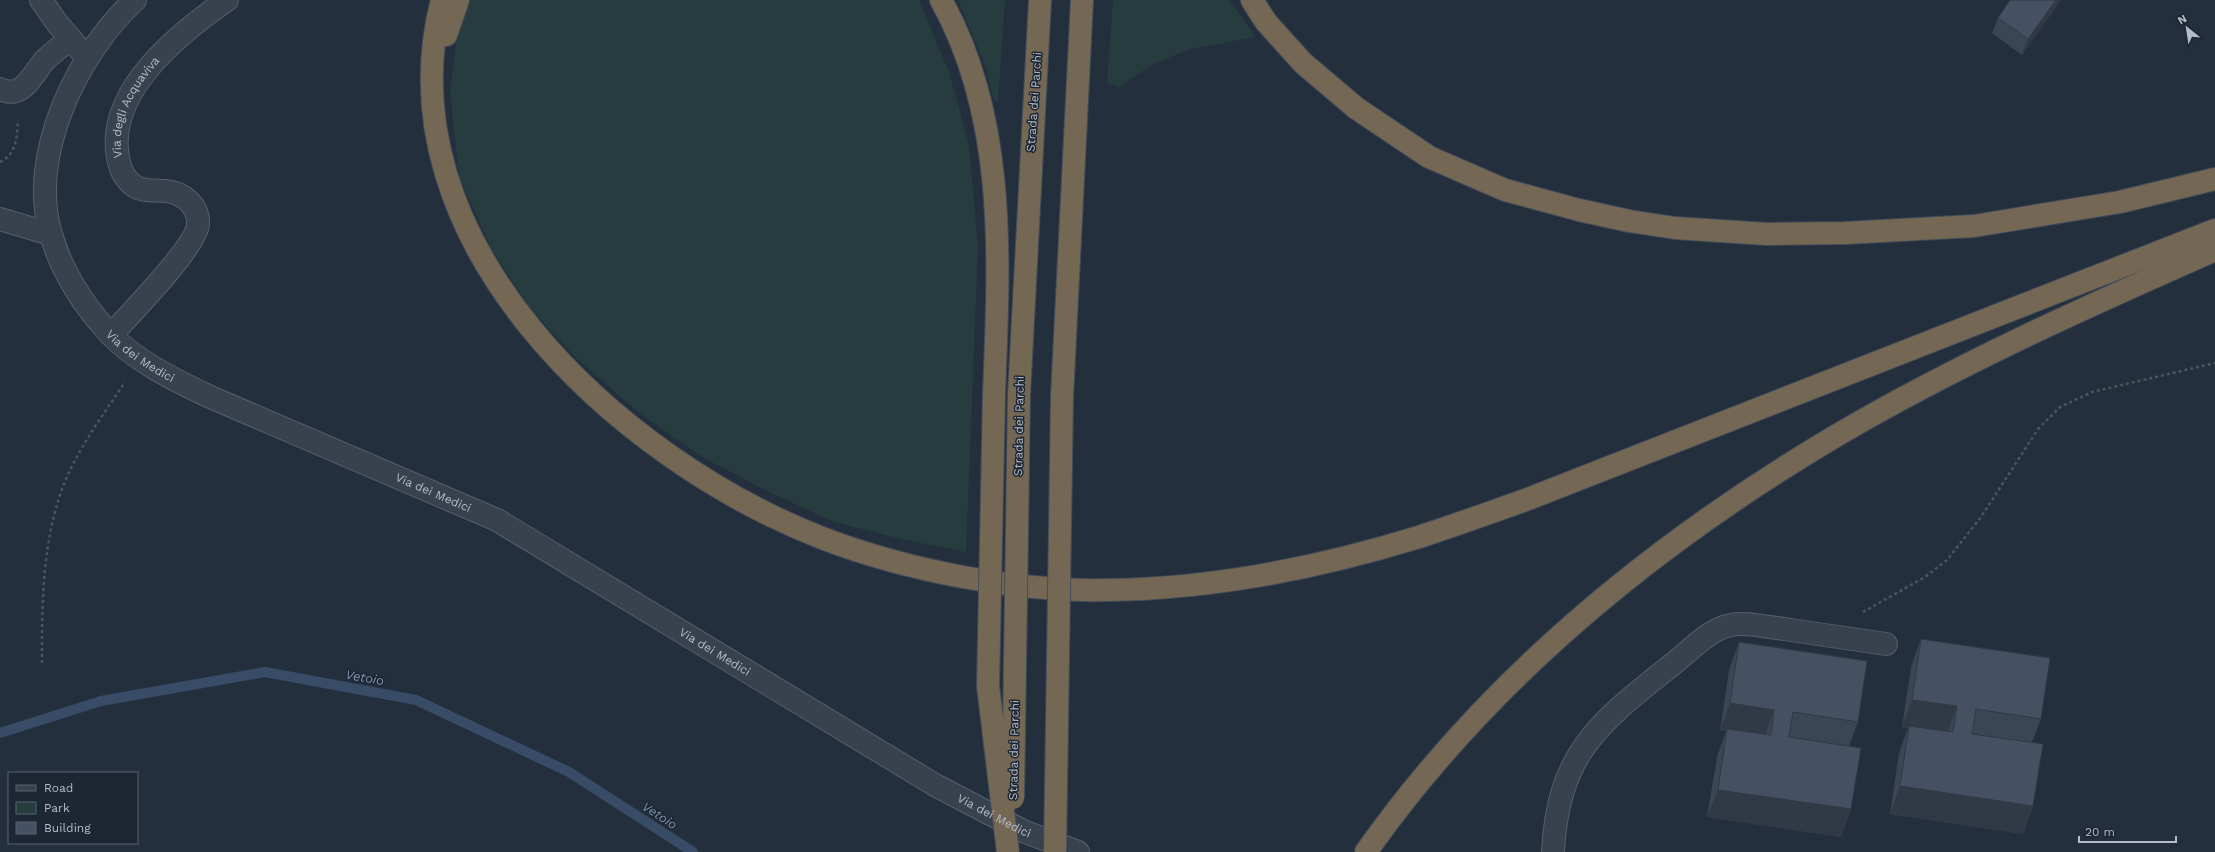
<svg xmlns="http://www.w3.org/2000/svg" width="2215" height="852" font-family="'Work Sans',sans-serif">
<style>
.green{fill:#263c3f}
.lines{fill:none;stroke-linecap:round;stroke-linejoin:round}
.stream{stroke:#394c67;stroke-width:10}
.minor-casing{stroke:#565f6c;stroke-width:24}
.highway-casing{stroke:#434c59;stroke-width:24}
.path{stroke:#44595c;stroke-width:2.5;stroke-dasharray:3 3;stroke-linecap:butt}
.minor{stroke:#38414e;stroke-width:22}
.highway{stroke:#746855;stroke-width:22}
.highway-bridge-casing{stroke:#434c59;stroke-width:24;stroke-linecap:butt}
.highway-bridge{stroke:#746855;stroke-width:22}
.wall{fill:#3b4654}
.shaded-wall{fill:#303945}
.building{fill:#455162;stroke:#303945}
.labels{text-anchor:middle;stroke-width:3;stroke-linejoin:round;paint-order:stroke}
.street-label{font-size:12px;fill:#b4bcc9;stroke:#1d2633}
.water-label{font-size:13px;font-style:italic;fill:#7c92b1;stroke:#1d2633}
</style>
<rect width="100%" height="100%" fill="#242f3e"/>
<!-- green -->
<g class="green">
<path d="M 470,0 L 919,0 L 949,72 L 969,145 L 978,248 L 966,552 L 901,539 L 834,522 L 767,491 L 702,457 L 639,413 L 576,358 L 530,308 L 492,250 L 459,176 L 450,92 L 458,28 Z"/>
<path d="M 958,0 L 1005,0 L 998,101 L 993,99 L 986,68 Z"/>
<path d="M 1113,0 L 1229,0 L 1256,37 L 1190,49 L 1153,64 L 1119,87 L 1107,83 Z"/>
</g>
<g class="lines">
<!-- stream -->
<path class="stream" d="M 0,733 L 101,701 L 265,672 L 416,700 L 569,772 L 693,852"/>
<!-- minor casing -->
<g class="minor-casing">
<g id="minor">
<path d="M 41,0 L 57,23 L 81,51"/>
<path id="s1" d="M 135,0 C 78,52 27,156 51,234 C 61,271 85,308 111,335 C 137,362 175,380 208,396 L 497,520 L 935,785 L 1023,831 L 1078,852"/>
<path d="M 0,89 C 23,100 32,75 44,61 C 52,53 61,46 71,39"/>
<path d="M 0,219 L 50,234"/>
<path id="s2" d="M 111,335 C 129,315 197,246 198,224 C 199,205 182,192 165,191 C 155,190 141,192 133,185 C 122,177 118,162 117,150 C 111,87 181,32 227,0"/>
<path d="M 1553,852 C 1558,752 1600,722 1673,664 C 1687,653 1709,630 1727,626 C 1745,621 1765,627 1784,629 C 1818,634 1852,639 1886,644"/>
</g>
</g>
<!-- highway casing -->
<g class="highway-casing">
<g id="highway">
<path d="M 442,0 C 379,241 619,459 822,538 C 905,570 1017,592 1106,590 C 1211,589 1318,568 1419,537 C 1455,525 1492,512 1528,499 L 2215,230"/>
<path d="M 941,0 C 1008,120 999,262 994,395"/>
<path d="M 1252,0 L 1266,22 L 1303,63 L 1356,108 L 1429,157 L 1505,190 L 1579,210 L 1629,221 L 1675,228 L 1767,234 L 1845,233 L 1974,226 L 2120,202 L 2215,179"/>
<path d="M 446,35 L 458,0"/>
<path d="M 1019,395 L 1040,0"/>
<path d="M 1062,397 L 1082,0"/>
<path d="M 1366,852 C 1488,679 1654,544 1834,437 C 1956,365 2086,307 2215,250"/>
</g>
</g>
<!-- path -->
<g class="path">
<path d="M 0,162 C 17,154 17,136 18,120"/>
<path d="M 1863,612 L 1925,577 L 1947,560 L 1981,517 L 2038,429 L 2060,407 L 2092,392 L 2215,363"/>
<path d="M 42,663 C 42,605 42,548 61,492 C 75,452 102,417 125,382"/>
</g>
<!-- minor -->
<use href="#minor" class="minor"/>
<!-- highway -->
<use href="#highway" class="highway"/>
<!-- highway-bridge casing -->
<g class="highway-bridge-casing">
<g id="highway-bridge">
<path d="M 994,395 L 988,686 L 1008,852"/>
<path d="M 1013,798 L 1019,395"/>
<path d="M 1055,852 L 1062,397"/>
</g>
</g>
<!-- highway-bridge -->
<use href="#highway-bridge" class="highway-bridge"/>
</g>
<!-- wall -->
<g class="wall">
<path d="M 2010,0 L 2061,0 L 2022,55 L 1992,33 L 1998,18 Z"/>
<path d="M 1921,639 L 2041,719 L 2032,742 L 2033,806 L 2023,834 L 1890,814 L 1899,753 L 1908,728 L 1902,727 L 1911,667 Z"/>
<path d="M 1739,642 L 1858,722 L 1849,746 L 1851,809 L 1841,837 L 1707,817 L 1717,757 L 1726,731 L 1720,731 L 1729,670 Z"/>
</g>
<!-- shaded-wall -->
<g class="shaded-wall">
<path d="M 2056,0 L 2061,0 L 2022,55 L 2028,39 Z"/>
<path d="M 1912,700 L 1957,706 L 1947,734 L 1909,726 L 1908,728 L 1902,727 Z"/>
<path d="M 1730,703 L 1774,710 L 1764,737 L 1727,729 L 1726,731 L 1720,731 Z"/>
<path d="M 1900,786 L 2033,806 L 2023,834 L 1890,814 Z"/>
<path d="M 1718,790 L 1851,809 L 1841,837 L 1707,817 Z"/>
</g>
<!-- building -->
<g class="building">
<path d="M 2010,0 L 2056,0 L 2028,39 L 1998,18 Z"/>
<path d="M 1921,639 L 2050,658 L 2041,719 L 1976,709 L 1972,734 L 2043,744 L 2033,806 L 1900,786 L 1909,726 L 1953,732 L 1957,706 L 1912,700 Z"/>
<path d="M 1739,642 L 1867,661 L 1858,722 L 1793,712 L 1789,737 L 1861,748 L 1851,809 L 1718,790 L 1727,729 L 1771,735 L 1774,710 L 1730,703 Z"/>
</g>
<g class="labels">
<!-- street labels -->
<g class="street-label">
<text transform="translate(1034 102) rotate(-86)" y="4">Strada dei Parchi</text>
<text dy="4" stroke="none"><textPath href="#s2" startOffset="314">Via degli Acquaviva</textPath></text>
<text dy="4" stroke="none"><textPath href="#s1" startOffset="415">Via dei Medici</textPath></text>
<text transform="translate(1019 426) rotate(-89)" y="4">Strada dei Parchi</text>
<text dy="4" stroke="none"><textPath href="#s1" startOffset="739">Via dei Medici</textPath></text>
<text dy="4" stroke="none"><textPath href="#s1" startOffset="1063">Via dei Medici</textPath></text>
<text transform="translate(1014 750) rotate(-89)" y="4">Strada dei Parchi</text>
<text dy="4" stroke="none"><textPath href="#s1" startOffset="1387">Via dei Medici</textPath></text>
</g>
<!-- water labels -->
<g class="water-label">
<text transform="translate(365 677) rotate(10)" y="5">Vetoio</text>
<text transform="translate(660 815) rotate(33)" y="5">Vetoio</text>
</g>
</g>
<!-- legend -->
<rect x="8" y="772" width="130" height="72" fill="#1d2633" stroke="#59626f"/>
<rect x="16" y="785" width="20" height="6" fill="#38414e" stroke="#59626f"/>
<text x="44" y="792" font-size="12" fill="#b4bcc9">Road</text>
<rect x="16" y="802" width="20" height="12" fill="#263c3f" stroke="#59626f"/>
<text x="44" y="812" font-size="12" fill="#b4bcc9">Park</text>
<rect x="16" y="822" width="20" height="12" fill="#455162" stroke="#59626f"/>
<text x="44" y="832" font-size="12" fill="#b4bcc9">Building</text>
<!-- north arrow -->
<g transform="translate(2187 28) rotate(330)" stroke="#1d2633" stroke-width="3" paint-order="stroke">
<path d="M0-3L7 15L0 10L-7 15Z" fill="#b4bcc9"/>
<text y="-6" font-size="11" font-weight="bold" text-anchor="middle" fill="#b4bcc9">N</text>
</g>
<!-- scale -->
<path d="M2079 836v6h97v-6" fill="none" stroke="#b4bcc9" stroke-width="2"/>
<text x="2085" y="836" font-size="12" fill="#b4bcc9" stroke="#1d2633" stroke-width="3" paint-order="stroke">20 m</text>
</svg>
